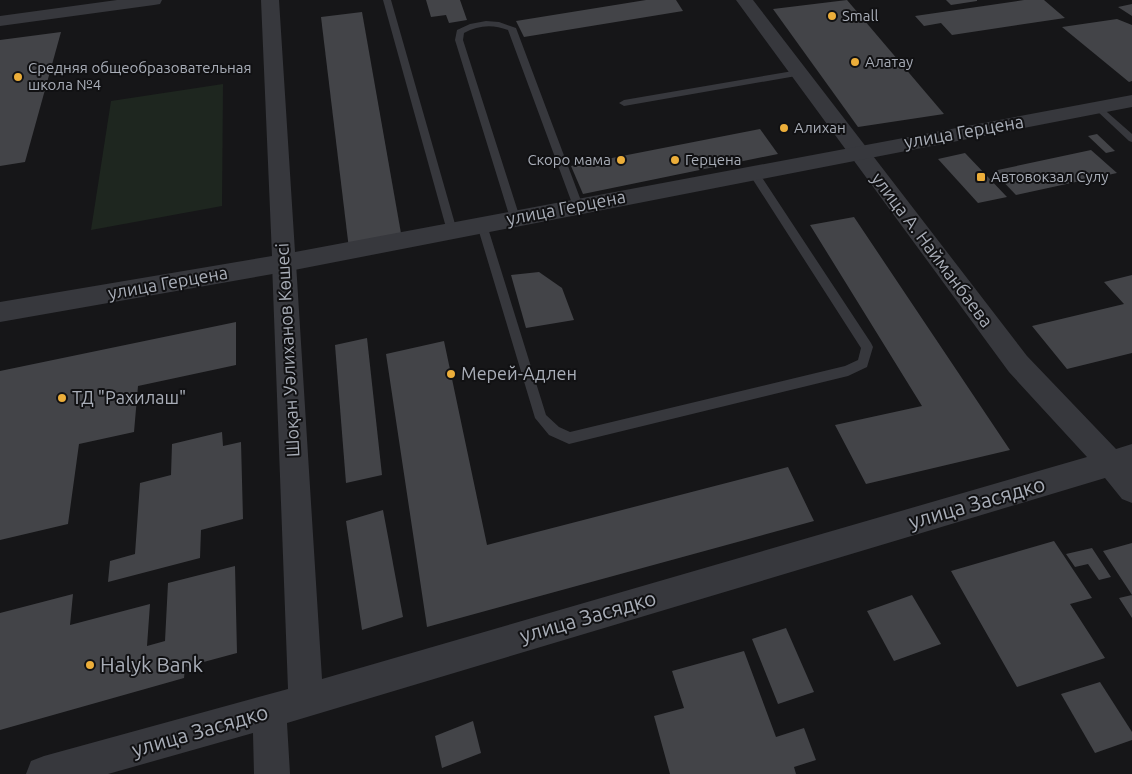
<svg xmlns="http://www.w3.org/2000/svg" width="1132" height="774" font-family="Ubuntu,sans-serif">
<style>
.green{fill:#1e261f}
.building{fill:#434448}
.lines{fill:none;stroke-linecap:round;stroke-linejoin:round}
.service{fill:#37383d;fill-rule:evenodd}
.minor{fill:#37383d;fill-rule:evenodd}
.tertiary{fill:#37383d;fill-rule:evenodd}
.poi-dot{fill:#ecae3a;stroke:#111113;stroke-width:2}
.labels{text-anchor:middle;stroke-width:4;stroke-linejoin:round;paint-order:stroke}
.far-poi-label{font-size:15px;fill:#a9aeb8;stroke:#111113;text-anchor:start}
.street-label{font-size:18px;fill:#a9aeb8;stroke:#111113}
.poi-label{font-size:18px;fill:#a9aeb8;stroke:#111113;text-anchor:start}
.near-street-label{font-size:21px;fill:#a9aeb8;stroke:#111113}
.near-poi-label{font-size:21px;fill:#a9aeb8;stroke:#111113;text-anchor:start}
</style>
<rect width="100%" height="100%" fill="#161618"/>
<!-- green -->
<path class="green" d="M 223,84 L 222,206 L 91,230 L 111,101 Z"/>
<!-- building -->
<g class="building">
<path d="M 426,0 L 460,0 L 467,20 L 449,23 L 446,15 L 431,17 Z"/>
<path d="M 646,0 L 676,0 L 683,11 L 524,37 L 516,21 Z"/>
<path d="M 847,0 L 944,114 L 858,127 L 773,9 Z"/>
<path d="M 946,0 L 977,0 L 977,1 L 951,5 Z"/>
<path d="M 1024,0 L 1044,0 L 1065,18 L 952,35 L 941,23 L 924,26 L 915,16 Z"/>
<path d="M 1132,4 L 1132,16 L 1118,7 Z"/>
<path d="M 362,12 L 402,239 L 349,249 L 321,17 Z"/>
<path d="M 1117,19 L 1132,25 L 1132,81 L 1129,82 L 1062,27 Z"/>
<path d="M 61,32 L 25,162 L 0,166 L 0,40 Z"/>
<path d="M 760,129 L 778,154 L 583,194 L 571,166 Z"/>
<path d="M 1097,134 L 1115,151 L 1106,153 L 1088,136 Z"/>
<path d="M 1091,150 L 1117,173 L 1016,195 L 993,171 Z"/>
<path d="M 965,153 L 1007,197 L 978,203 L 938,159 Z"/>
<path d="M 854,217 L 1010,450 L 866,484 L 835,425 L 922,406 L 810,225 Z"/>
<path d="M 539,272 L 562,288 L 574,320 L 526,328 L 511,275 Z"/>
<path d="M 1132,275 L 1132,353 L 1067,369 L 1032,326 L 1124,304 L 1104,282 Z"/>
<path d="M 236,322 L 236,365 L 138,386 L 134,432 L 79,444 L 68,524 L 0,540 L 0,371 Z"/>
<path d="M 367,338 L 382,475 L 346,483 L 335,345 Z"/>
<path d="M 444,341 L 487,545 L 788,467 L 814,521 L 427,627 L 386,354 Z"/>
<path d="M 222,432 L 223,446 L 241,442 L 243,519 L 201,530 L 200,558 L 108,582 L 110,561 L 135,554 L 140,483 L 171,475 L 172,444 Z"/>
<path d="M 383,510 L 403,617 L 362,630 L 346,521 Z"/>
<path d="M 1054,541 L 1092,598 L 1070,604 L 1105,658 L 1017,687 L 951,571 Z"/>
<path d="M 1132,543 L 1132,618 L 1119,598 L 1132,595 L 1103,551 Z"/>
<path d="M 1092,548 L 1111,577 L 1099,580 L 1088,564 L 1075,567 L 1066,554 Z"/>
<path d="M 235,566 L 237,653 L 185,667 L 184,678 L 0,730 L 0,613 L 73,594 L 70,625 L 150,604 L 147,646 L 165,641 L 168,583 Z"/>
<path d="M 912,595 L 941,644 L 894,661 L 867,611 Z"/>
<path d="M 786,628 L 814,692 L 778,704 L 752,639 Z"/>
<path d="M 744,651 L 776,737 L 804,728 L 816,760 L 794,767 L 796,774 L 670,774 L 654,716 L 684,708 L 672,671 Z"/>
<path d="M 1100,682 L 1132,732 L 1132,740 L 1095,753 L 1061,694 Z"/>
<path d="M 473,721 L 481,753 L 442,768 L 435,736 Z"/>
</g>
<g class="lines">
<!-- service -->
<g class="service">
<path d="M 383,0 L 391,0 L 457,231 L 456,234 L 448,234 L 447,231 Z"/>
<path d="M 486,21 L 499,22 L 516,28 L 583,206 L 582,209 L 574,209 L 573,206 L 508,30 C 493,24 478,25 464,33 L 463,40 L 520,218 L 515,222 L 510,218 L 455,40 L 457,30 L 470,24 Z"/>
<path d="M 799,70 L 803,73 L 802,75 L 624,106 L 619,103 L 624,100 Z"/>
<path d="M 1099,105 L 1132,134 L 1132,142 L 1129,141 L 1096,110 L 1094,108 Z"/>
<path d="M 753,169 L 757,170 L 871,343 L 873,347 L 867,367 L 848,376 L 569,444 L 549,435 L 535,418 L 477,225 L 478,222 L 482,221 L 487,225 L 546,415 L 559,427 L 570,432 L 845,366 L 858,360 L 861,348 L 748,172 Z"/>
</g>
<!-- minor -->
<g class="minor">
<path d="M 117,0 L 162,0 L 160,4 L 154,5 L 0,26 L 0,16 Z"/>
<path d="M 736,0 L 753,0 L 1027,356 L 1116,449 L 1132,444 L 1132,503 L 1122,499 L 1105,478 L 287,723 L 290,774 L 254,774 L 253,733 L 108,774 L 26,774 L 31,761 L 44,756 L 288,689 L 272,263 L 276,257 L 284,254 L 292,257 L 296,263 L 322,679 L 1087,457 L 1009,372 Z"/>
</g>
<!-- tertiary -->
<path class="tertiary" d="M 261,0 L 279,0 L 295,252 L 1132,95 L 1132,107 L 284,272 L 0,322 L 0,302 L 272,256 Z"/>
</g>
<!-- markers -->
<g class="poi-dot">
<circle cx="832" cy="16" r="5"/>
<circle cx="855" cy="62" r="5"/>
<circle cx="18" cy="77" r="5"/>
<circle cx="784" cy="128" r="5"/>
<circle cx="621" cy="160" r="5"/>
<circle cx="675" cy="160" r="5"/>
<rect x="976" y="172" width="10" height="10" rx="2.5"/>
<circle cx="451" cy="374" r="5"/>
<circle cx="62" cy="398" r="5"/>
<circle cx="90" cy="665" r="5"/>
</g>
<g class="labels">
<!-- far-poi labels -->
<g class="far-poi-label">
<text x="842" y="21">Small</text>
<text x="865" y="67">Алатау</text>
<text x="28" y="73">Средняя общеобразовательная<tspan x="28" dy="17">школа №4</tspan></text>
<text x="794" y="133">Алихан</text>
<text x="611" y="165" text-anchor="end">Скоро мама</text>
<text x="685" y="165">Герцена</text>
<text x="991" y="182">Автовокзал Сулу</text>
</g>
<!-- street labels -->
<g class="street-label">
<text transform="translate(964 132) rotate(-10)" y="6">улица Герцена</text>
<text transform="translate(566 208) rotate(-11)" y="6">улица Герцена</text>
<text transform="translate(932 250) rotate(53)" y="6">улица А. Найманбаева</text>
<text transform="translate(168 283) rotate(-10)" y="6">улица Герцена</text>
<text transform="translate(288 350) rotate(-93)" y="6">Шоқан Уәлиханов Көшесі</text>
</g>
<!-- poi labels -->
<g class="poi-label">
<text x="461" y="380">Мерей-Адлен</text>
<text x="72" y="404">ТД "Рахилаш"</text>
</g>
<!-- near-street labels -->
<g class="near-street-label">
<text transform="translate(977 503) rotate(-16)" y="7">улица Засядко</text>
<text transform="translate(588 617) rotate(-16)" y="7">улица Засядко</text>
<text transform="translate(200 731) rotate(-16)" y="7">улица Засядко</text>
</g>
<!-- near-poi labels -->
<g class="near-poi-label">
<text x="100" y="672">Halyk Bank</text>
</g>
</g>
</svg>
